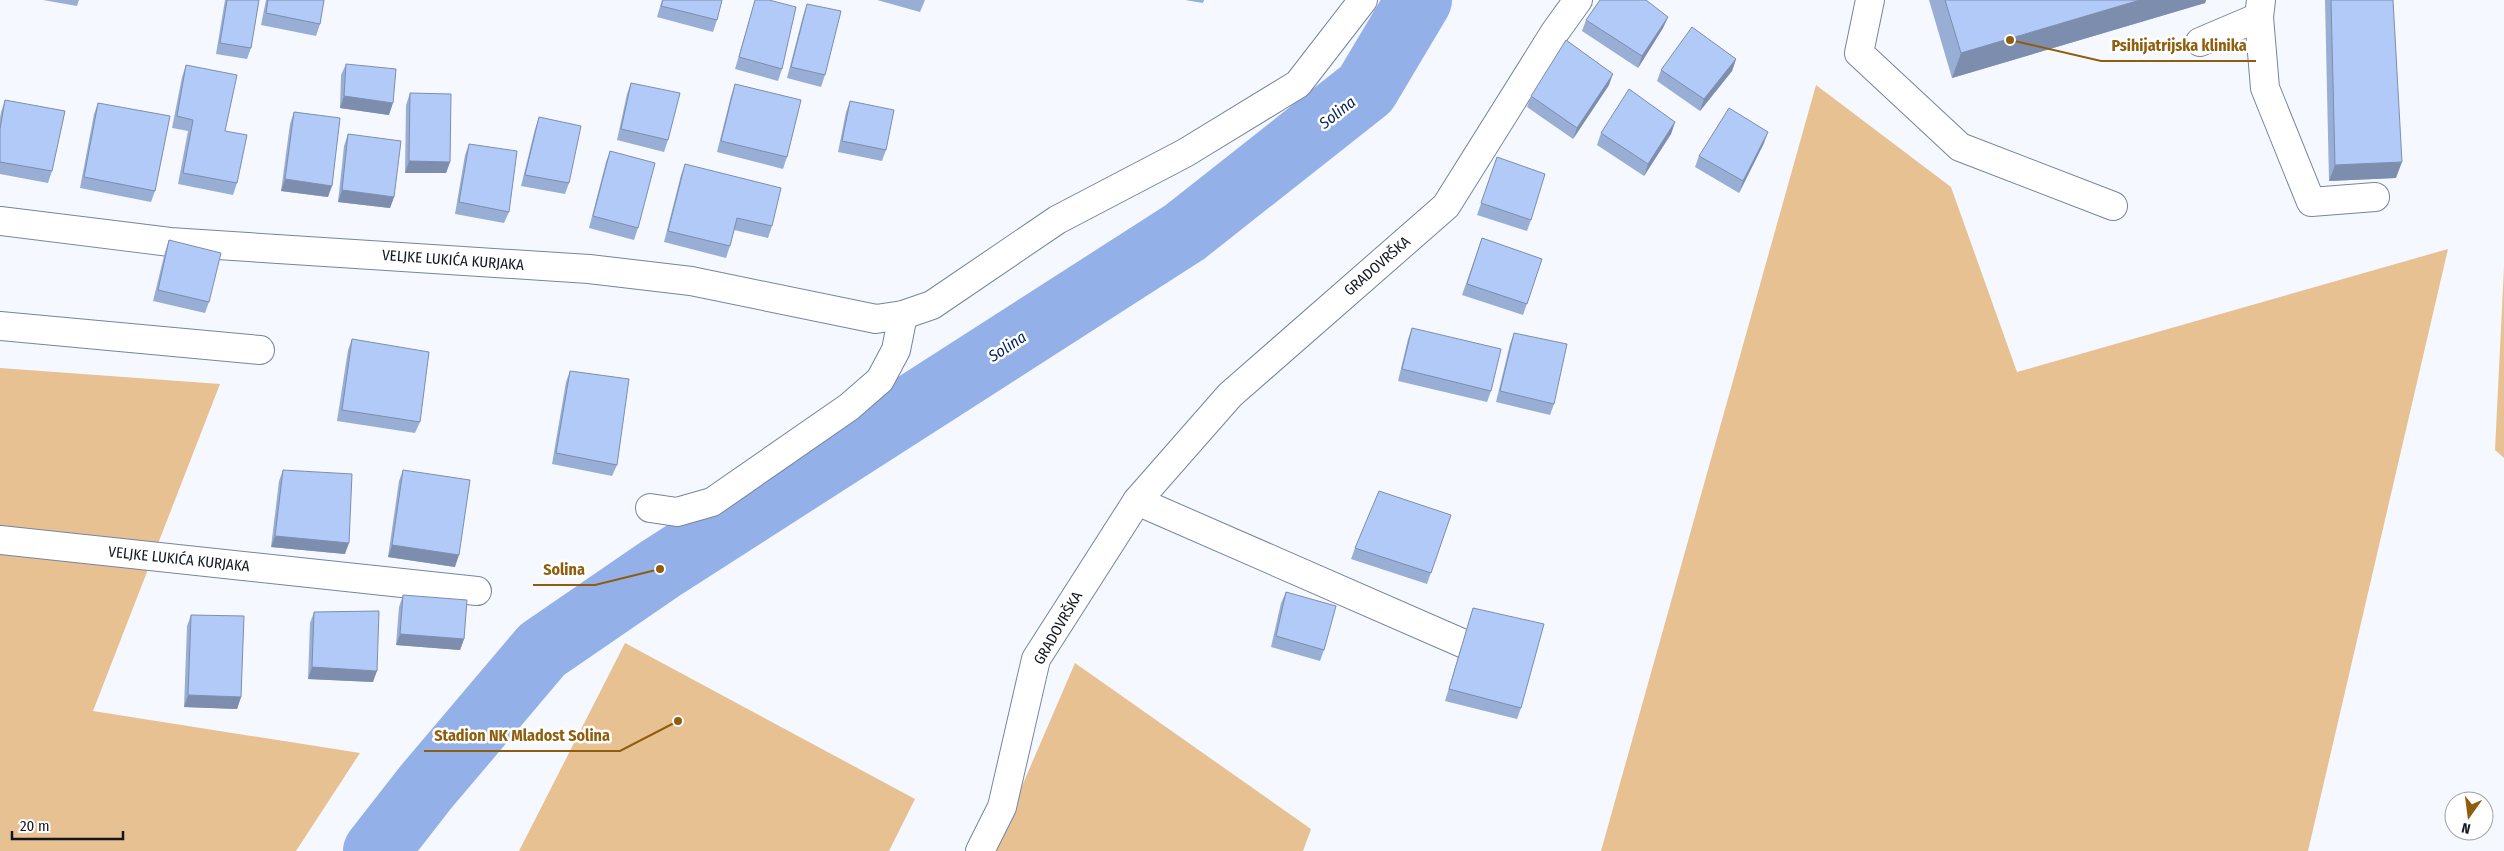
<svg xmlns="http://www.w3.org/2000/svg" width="2504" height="851" font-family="'Fira Sans Condensed',sans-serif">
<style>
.green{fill:#e8c192}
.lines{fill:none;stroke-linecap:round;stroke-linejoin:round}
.river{stroke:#94b0e8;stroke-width:66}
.minor-casing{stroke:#75849f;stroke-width:30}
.minor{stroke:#fff;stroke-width:28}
.wall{fill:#99aed4}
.shaded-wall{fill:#7d8dad}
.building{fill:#b2caf7;stroke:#7d8dad}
.labels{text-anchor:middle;stroke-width:5;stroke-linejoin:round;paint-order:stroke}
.street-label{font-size:15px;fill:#111621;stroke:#fff}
.water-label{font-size:16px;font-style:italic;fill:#082362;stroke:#fff}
.leader{fill:none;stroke:#905d0c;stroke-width:2}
.callout-dot{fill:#905d0c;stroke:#fff;stroke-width:2}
.callout-label{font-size:16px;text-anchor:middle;font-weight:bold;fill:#905d0c;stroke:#fff;stroke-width:5;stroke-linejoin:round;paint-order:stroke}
</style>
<rect width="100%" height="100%" fill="#f5f8ff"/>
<!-- green -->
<g class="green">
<path d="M 1816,85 L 1951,187 L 2017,372 L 2448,249 L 2308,851 L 1601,851 Z"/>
<path d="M 2504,267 L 2504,458 L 2495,450 Z"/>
<path d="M 0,368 L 220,384 L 93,711 L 360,753 L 296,851 L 0,851 Z"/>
<path d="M 625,643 L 915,799 L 889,851 L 519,851 Z"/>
<path d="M 1075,663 L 1311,829 L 1303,851 L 994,851 Z"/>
</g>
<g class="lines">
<!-- river -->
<path class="river" d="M 376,851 L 426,787 L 542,650 L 660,569 L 1185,232 L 1366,89 L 1419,0"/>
<!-- minor casing -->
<g class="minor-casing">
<g id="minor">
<path d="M 1870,0 L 1859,53 L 1960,147 L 2113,206"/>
<path d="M 2259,17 L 2265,88 L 2311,202 L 2375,197"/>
<path d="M 2200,42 L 2259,17 L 2261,0"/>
<path d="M 0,221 L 170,242 L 589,269 L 691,281 L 876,319 L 903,315 L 932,305 L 1057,220 L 1185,153 L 1298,84 L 1363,0"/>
<path d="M 0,326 L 260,350"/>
<path d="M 1137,501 L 1478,650"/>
<path d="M 650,508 L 677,512 L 712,502 L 849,407 L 880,380 L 896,350 L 903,315"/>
<path d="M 0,540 L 477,591"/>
<path d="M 980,851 L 1002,807 L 1036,659 L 1137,501 L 1230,395 L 1446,206 L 1555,32 L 1578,0"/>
</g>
</g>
<!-- minor -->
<use href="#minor" class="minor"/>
</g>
<!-- wall -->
<g class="wall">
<path d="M 43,0 L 79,0 L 77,6 Z"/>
<path d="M 225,0 L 259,0 L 251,48 L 247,59 L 216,54 Z"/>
<path d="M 266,0 L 324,0 L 320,24 L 316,36 L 261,25 Z"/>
<path d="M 662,0 L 722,0 L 717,20 L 713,32 L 657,17 Z"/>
<path d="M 755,0 L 782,69 L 778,81 L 735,69 Z"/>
<path d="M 877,0 L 925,0 L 920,12 Z"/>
<path d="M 1185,0 L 1204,0 L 1203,3 Z"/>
<path d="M 1929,0 L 2206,0 L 2205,3 L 1952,78 Z"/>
<path d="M 2325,0 L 2393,0 L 2396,178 L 2329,181 Z"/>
<path d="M 807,4 L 825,75 L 821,87 L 787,78 L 803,16 Z"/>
<path d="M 1668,17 L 1663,28 L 1638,68 L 1582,31 L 1586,20 Z"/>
<path d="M 1736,59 L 1732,71 L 1700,111 L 1657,81 L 1661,70 Z"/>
<path d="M 346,64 L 389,115 L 340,108 L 341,75 Z"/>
<path d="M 186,65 L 225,131 L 237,183 L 233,195 L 178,184 L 188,131 L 172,128 L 182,77 Z"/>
<path d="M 631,83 L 668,140 L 664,152 L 617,140 L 627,94 Z"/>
<path d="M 735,84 L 787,157 L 783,169 L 717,152 L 731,96 Z"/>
<path d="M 1609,85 L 1573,139 L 1527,107 L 1531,96 Z"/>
<path d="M 410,93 L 450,162 L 446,173 L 405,173 L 406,105 Z"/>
<path d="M 5,100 L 52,171 L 48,183 L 0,174 L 0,118 L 1,112 Z"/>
<path d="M 850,101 L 886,150 L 882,161 L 838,152 L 846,112 Z"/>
<path d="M 98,103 L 155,191 L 151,202 L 80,188 L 94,114 Z"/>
<path d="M 294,112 L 328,197 L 281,191 L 290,124 Z"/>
<path d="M 539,117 L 569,183 L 565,194 L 521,186 L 535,129 Z"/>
<path d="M 1675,122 L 1671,134 L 1644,176 L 1597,145 L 1601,133 Z"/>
<path d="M 348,134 L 394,197 L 390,208 L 338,202 L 344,146 Z"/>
<path d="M 1764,143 L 1739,193 L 1695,167 L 1699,156 Z"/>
<path d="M 469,144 L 509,212 L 504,223 L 455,214 L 465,155 Z"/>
<path d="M 610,151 L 638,228 L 634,240 L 589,228 L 606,162 Z"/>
<path d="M 1497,157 L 1531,220 L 1527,231 L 1477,215 Z"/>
<path d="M 685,164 L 772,226 L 768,238 L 734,230 L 730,246 L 726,258 L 664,242 L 681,175 Z"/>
<path d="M 1482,238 L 1542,259 L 1523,315 L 1462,295 Z"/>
<path d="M 169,240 L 209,302 L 205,313 L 153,301 L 165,252 Z"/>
<path d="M 1412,328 L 1491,391 L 1487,402 L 1398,381 L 1408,339 Z"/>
<path d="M 1514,333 L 1554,404 L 1550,415 L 1496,402 L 1510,344 Z"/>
<path d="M 352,339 L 420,422 L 415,433 L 337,421 L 348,350 Z"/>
<path d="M 570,371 L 617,465 L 612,476 L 552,464 L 566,382 Z"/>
<path d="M 283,470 L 345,554 L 271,547 L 279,481 Z"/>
<path d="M 403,470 L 455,567 L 388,557 L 399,481 Z"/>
<path d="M 1451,515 L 1427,584 L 1351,559 L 1355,548 Z"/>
<path d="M 1286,592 L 1324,650 L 1320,661 L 1271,647 L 1281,603 Z"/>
<path d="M 403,595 L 464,639 L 460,650 L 396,645 L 399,607 Z"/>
<path d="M 1473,608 L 1521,708 L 1517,719 L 1445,701 Z"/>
<path d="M 314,612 L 373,682 L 308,679 L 310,623 Z"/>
<path d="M 191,615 L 241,697 L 237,709 L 184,707 L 187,626 Z"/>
</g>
<!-- shaded-wall -->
<g class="shaded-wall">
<path d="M 2140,0 L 2206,0 L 2205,3 L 1952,78 L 1961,53 Z"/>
<path d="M 1668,17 L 1663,28 L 1638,68 L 1642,56 Z"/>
<path d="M 1736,59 L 1732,71 L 1700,111 L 1704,99 Z"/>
<path d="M 1613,74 L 1609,85 L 1573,139 L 1577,128 Z"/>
<path d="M 344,96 L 393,103 L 389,115 L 340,108 Z"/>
<path d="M 1675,122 L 1671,134 L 1644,176 L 1648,164 Z"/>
<path d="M 1768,132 L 1764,143 L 1739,193 L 1743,181 Z"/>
<path d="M 409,161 L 450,162 L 446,173 L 405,173 Z"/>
<path d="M 2402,162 L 2396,178 L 2329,181 L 2335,165 Z"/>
<path d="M 285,179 L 332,186 L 328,197 L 281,191 Z"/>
<path d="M 342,190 L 394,197 L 390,208 L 338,202 Z"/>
<path d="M 275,536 L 349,543 L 345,554 L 271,547 Z"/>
<path d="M 392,545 L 459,555 L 455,567 L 388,557 Z"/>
<path d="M 400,634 L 464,639 L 460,650 L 396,645 Z"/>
<path d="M 312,667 L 377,671 L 373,682 L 308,679 Z"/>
<path d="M 188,695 L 241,697 L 237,709 L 184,707 Z"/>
</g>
<!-- building -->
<g class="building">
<path d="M 227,0 L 259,0 L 251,48 L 220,43 Z"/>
<path d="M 268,0 L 324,0 L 320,24 L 266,13 Z"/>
<path d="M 663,0 L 722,0 L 717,20 L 661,6 Z"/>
<path d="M 755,0 L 769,0 L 796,7 L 782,69 L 739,57 Z"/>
<path d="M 1600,0 L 1646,0 L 1668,17 L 1642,56 L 1586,20 Z"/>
<path d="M 1945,0 L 2140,0 L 1961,53 Z"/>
<path d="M 2331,0 L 2393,0 L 2402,162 L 2335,165 Z"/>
<path d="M 807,4 L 841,11 L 825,75 L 791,67 Z"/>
<path d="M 1692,27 L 1736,59 L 1704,99 L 1661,70 Z"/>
<path d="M 1566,40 L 1613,74 L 1577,128 L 1531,96 Z"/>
<path d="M 346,64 L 396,69 L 393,103 L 344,96 Z"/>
<path d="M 186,65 L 237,75 L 225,131 L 247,135 L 237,183 L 183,173 L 193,120 L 177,116 Z"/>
<path d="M 631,83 L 680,93 L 668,140 L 621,129 Z"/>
<path d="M 735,84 L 801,100 L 787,157 L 721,141 Z"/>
<path d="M 1629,89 L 1675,122 L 1648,164 L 1601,133 Z"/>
<path d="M 410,93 L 451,94 L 450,162 L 409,161 Z"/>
<path d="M 5,100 L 65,111 L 52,171 L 0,162 L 0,129 Z"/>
<path d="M 850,101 L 894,110 L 886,150 L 842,141 Z"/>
<path d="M 98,103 L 170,116 L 155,191 L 84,177 Z"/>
<path d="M 1729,108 L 1768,132 L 1743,181 L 1699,156 Z"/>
<path d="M 294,112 L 340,118 L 332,186 L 285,179 Z"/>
<path d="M 539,117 L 581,126 L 569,183 L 525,175 Z"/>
<path d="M 348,134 L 401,141 L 394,197 L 342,190 Z"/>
<path d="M 469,144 L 517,151 L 509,212 L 459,202 Z"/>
<path d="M 610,151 L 655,163 L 638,228 L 593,216 Z"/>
<path d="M 1497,157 L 1545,174 L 1531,220 L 1481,203 Z"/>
<path d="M 685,164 L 781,188 L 772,226 L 737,218 L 730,246 L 668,231 Z"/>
<path d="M 1482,238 L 1542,259 L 1527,304 L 1467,284 Z"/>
<path d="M 169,240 L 221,253 L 209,302 L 158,290 Z"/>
<path d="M 1412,328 L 1501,349 L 1491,391 L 1402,369 Z"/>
<path d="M 1514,333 L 1567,344 L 1554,404 L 1500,391 Z"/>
<path d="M 352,339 L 429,352 L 420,422 L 342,410 Z"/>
<path d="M 570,371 L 629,379 L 617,465 L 556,453 Z"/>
<path d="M 283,470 L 352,474 L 349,543 L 275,536 Z"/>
<path d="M 403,470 L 470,480 L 459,555 L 392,545 Z"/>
<path d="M 1379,491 L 1451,515 L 1431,573 L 1355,548 Z"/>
<path d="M 1286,592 L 1336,606 L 1324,650 L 1276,636 Z"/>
<path d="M 403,595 L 467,600 L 464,639 L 400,634 Z"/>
<path d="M 1473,608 L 1544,624 L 1521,708 L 1449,689 Z"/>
<path d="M 379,611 L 377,671 L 312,667 L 314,612 Z"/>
<path d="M 191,615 L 244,616 L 241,697 L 188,695 Z"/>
</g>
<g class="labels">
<!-- street labels -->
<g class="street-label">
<text transform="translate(453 260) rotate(4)" y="5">VELJKE LUKIĆA KURJAKA</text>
<text transform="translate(1377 266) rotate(-41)" y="5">GRADOVRŠKA</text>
<text transform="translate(179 559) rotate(6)" y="5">VELJKE LUKIĆA KURJAKA</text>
<text transform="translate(1058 628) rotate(-60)" y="5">GRADOVRŠKA</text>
</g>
<!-- water labels -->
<g class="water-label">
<text transform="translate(1337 112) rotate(-38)" y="6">Solina</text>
<text transform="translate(1007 346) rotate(-33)" y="6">Solina</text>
</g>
</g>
<!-- callouts -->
<path class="leader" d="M2010 40L2101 61H2256M660 569L595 585H533M678 721L620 751H424"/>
<g class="callout-dot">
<circle cx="2010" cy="40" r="5"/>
<circle cx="660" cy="569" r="5"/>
<circle cx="678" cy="721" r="5"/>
</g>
<g class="callout-label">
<text x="2179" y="51">Psihijatrijska klinika</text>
<text x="564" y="575">Solina</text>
<text x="522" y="741">Stadion NK Mladost Solina</text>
</g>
<!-- north arrow -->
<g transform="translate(2469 816) rotate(194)"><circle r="24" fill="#ffffff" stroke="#a0a2a6"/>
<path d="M0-4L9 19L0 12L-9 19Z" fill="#905d0c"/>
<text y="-8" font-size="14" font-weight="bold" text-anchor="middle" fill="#111621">N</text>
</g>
<!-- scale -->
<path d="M12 831v8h111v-8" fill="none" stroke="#111621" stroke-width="2.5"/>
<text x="20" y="831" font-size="15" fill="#111621" stroke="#ffffff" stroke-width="4" paint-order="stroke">20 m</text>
</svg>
